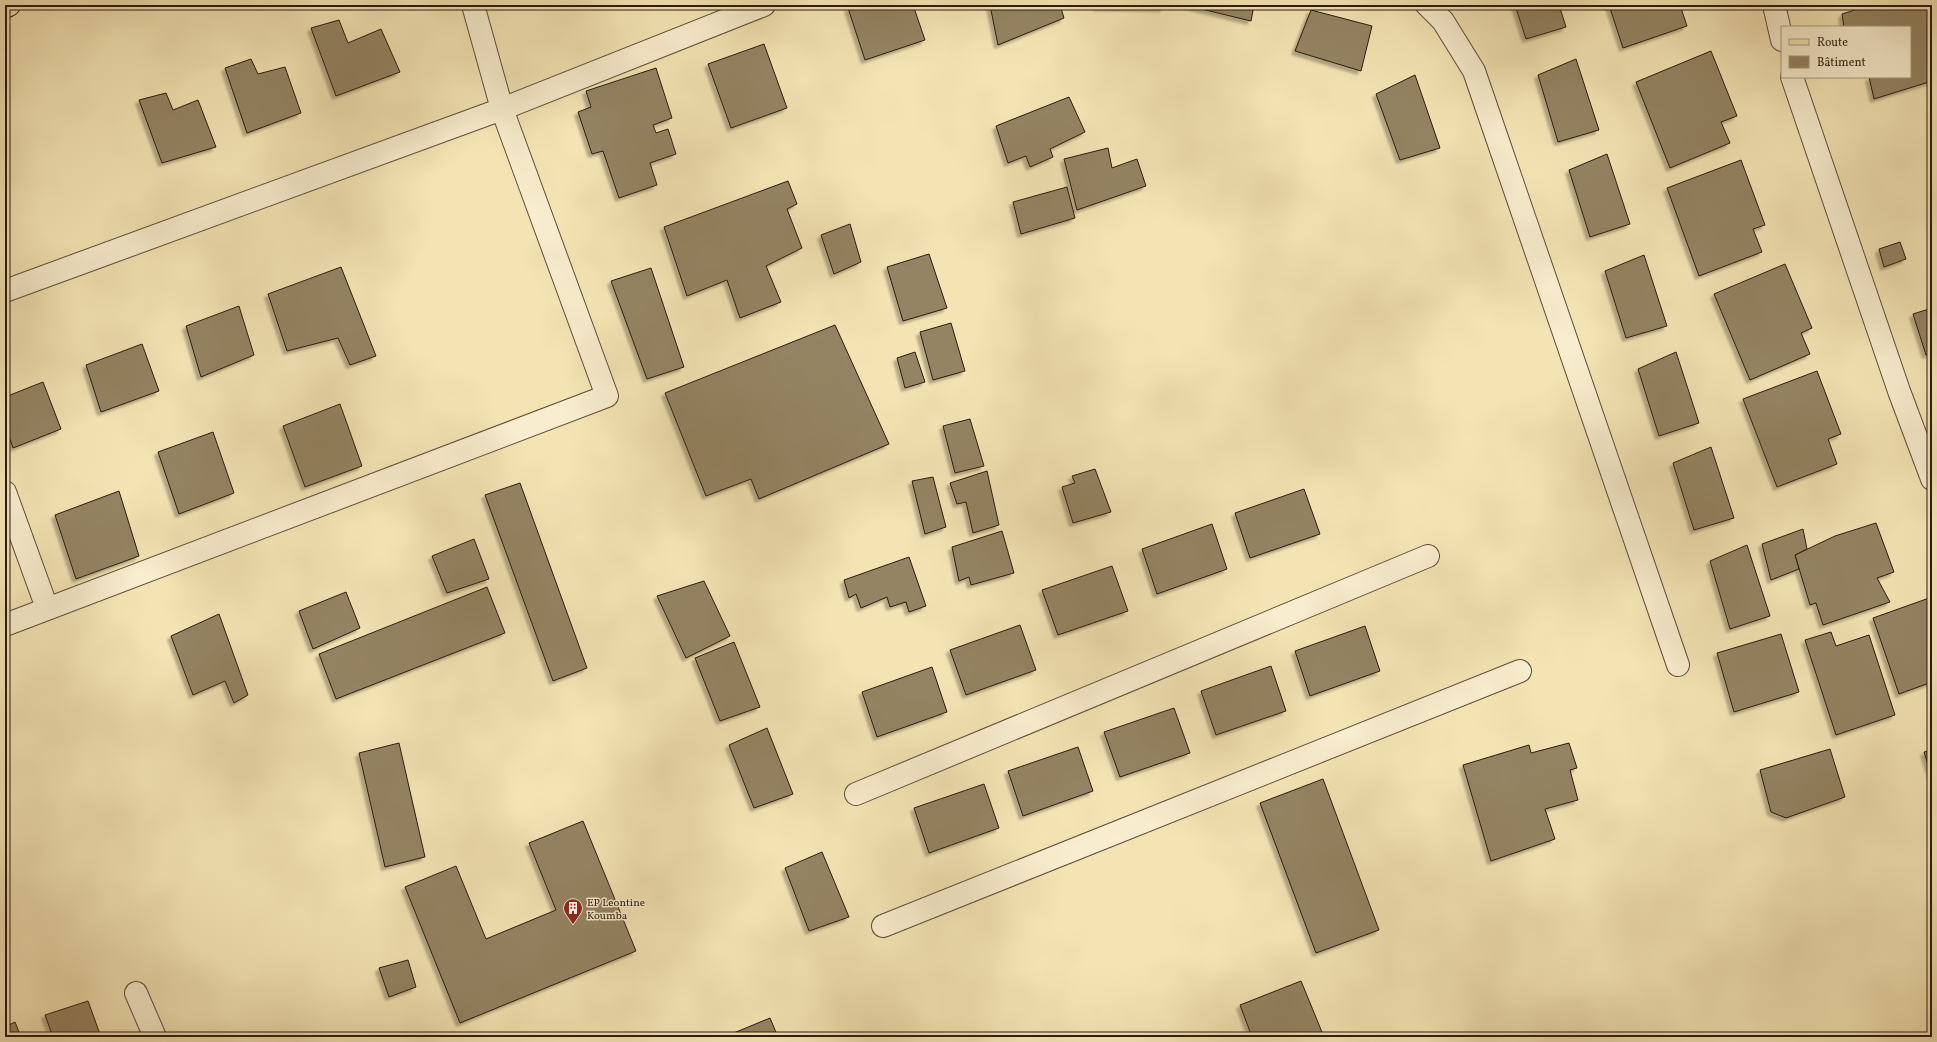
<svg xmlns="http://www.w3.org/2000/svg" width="1937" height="1042" font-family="Vollkorn,serif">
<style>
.building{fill:#948464;stroke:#2b1b0e;filter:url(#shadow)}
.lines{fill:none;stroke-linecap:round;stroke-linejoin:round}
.street-casing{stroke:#5d4d38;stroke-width:24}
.primary-casing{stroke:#2b1b0e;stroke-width:24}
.street{stroke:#f8edce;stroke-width:22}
.primary{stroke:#f4e4b4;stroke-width:22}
.labels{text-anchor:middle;stroke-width:3;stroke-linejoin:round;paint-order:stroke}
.poi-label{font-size:11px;fill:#2b1b0e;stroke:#f8edce;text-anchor:start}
</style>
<defs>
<filter id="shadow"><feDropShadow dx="-3.5" dy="3.5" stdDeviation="1" flood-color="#0004"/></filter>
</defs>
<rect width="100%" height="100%" fill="#f4e4b4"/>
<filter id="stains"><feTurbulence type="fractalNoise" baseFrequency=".005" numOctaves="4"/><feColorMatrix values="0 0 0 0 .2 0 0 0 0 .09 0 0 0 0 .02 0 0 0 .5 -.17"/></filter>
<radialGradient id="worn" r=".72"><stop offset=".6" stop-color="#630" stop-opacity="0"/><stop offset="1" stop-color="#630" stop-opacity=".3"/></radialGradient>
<!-- building -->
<g class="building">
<path d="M 858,5 L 913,5 L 925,40 L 865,60 L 848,8 Z"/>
<path d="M 990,5 L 1060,5 L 1064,18 L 998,45 Z"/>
<path d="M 1097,5 L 1164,5 L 1164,8 L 1097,7 Z"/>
<path d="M 1185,5 L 1254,5 L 1251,21 Z"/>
<path d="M 1515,5 L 1559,5 L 1566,27 L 1526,39 Z"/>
<path d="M 1609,5 L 1680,5 L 1687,26 L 1623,48 Z"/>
<path d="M 1858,5 L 1932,5 L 1932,81 L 1874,99 L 1869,77 L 1910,77 L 1910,27 L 1844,27 L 1842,14 L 1858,9 Z"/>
<path d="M 1311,10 L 1372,26 L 1361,71 L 1295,51 Z"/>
<path d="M 339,20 L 348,43 L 381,29 L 400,72 L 336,96 L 311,28 Z"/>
<path d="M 764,44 L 787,108 L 731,128 L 708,64 Z"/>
<path d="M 1711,51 L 1737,116 L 1721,122 L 1730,143 L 1670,168 L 1636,82 Z"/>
<path d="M 251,59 L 258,74 L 285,67 L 301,113 L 247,133 L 225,68 Z"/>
<path d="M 1576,59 L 1599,130 L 1558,142 L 1538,75 Z"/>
<path d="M 656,68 L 672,118 L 653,125 L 656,133 L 668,129 L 676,154 L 650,163 L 657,185 L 619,198 L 603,151 L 592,154 L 578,112 L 591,107 L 586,91 Z"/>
<path d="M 1415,75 L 1440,148 L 1400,160 L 1376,94 Z"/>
<path d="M 166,93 L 173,110 L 198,100 L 216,147 L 162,163 L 139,100 Z"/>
<path d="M 1069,97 L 1085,132 L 1050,149 L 1053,157 L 1030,167 L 1026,156 L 1008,163 L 996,126 Z"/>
<path d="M 1108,148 L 1112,168 L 1137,159 L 1146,186 L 1077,210 L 1064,159 Z"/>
<path d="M 1607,154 L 1630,224 L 1590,237 L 1569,170 Z"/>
<path d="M 1741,160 L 1765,225 L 1753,229 L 1762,252 L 1699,276 L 1667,188 Z"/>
<path d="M 788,181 L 797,204 L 787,209 L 802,248 L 766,266 L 781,302 L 740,318 L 727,280 L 687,296 L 664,227 Z"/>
<path d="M 1067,187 L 1075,218 L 1021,234 L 1013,202 Z"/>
<path d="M 850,224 L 861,262 L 834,274 L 821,235 Z"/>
<path d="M 1900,242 L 1906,259 L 1884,267 L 1879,249 Z"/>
<path d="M 929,254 L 947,308 L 903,321 L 887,267 Z"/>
<path d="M 1644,255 L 1667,326 L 1626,338 L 1605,271 Z"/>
<path d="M 1785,264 L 1812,328 L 1801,333 L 1810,354 L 1750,380 L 1714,294 Z"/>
<path d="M 341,267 L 376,356 L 350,365 L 338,338 L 287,351 L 268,294 Z"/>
<path d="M 651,268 L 684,367 L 647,379 L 611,281 Z"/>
<path d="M 239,306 L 254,355 L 201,377 L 186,326 Z"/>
<path d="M 1932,308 L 1932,353 L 1926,355 L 1913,314 Z"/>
<path d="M 951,323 L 965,371 L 933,380 L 920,332 Z"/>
<path d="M 835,325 L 889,444 L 759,499 L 751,479 L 706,496 L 665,393 Z"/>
<path d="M 142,344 L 159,391 L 101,412 L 86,365 Z"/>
<path d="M 915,352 L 925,382 L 905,388 L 897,358 Z"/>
<path d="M 1676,352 L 1699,423 L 1659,436 L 1638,369 Z"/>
<path d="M 1817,371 L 1841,434 L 1828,439 L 1837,464 L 1777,487 L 1743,399 Z"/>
<path d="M 43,382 L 61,429 L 13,448 L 5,425 L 5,397 Z"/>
<path d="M 340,404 L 362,466 L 305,487 L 283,426 Z"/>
<path d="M 970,419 L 984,466 L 955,473 L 943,426 Z"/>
<path d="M 213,432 L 234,493 L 179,514 L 158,452 Z"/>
<path d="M 1711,447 L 1734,518 L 1694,530 L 1673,463 Z"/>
<path d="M 1095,469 L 1111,512 L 1073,523 L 1062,487 L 1075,483 L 1072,476 Z"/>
<path d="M 987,471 L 999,525 L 973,533 L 966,502 L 957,504 L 950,483 Z"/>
<path d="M 933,477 L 946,527 L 925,534 L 912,481 Z"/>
<path d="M 520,483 L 587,668 L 553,681 L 485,495 Z"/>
<path d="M 1304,489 L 1320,534 L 1250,558 L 1235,513 Z"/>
<path d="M 119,491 L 139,556 L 76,579 L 55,515 Z"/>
<path d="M 1876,523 L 1894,572 L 1877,578 L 1890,602 L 1823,625 L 1816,603 L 1810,605 L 1795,555 L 1835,536 Z"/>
<path d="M 1212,524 L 1227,569 L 1157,594 L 1142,549 Z"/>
<path d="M 1803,529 L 1807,549 L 1795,555 L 1799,569 L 1771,580 L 1762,544 Z"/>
<path d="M 1002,531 L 1014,573 L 971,585 L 969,577 L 959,581 L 952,547 Z"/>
<path d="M 474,539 L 489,579 L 447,593 L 432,556 Z"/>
<path d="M 1747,545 L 1770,616 L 1730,629 L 1710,561 Z"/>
<path d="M 909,557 L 926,606 L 909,612 L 906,602 L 890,607 L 887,597 L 861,608 L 856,594 L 849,598 L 844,580 Z"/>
<path d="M 1112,566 L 1128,611 L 1058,635 L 1042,590 Z"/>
<path d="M 704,581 L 730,636 L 686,658 L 657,596 Z"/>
<path d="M 487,587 L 505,633 L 336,699 L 319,654 Z"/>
<path d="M 346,592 L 360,628 L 313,649 L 299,611 Z"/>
<path d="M 1932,597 L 1932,682 L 1899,694 L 1873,618 Z"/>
<path d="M 219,614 L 248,695 L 234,703 L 225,681 L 193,695 L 171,636 Z"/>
<path d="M 1020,625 L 1036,670 L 966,695 L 950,650 Z"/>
<path d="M 1365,626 L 1380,671 L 1310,696 L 1295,651 Z"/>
<path d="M 1831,632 L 1836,646 L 1869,635 L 1895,715 L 1836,735 L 1805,640 Z"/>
<path d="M 1781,634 L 1799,692 L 1734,712 L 1717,653 Z"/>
<path d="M 734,642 L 760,707 L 720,721 L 695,658 Z"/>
<path d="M 1271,666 L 1286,711 L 1216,735 L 1201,691 Z"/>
<path d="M 932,667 L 947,712 L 877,737 L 862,692 Z"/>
<path d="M 1174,708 L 1190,753 L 1120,777 L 1104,732 Z"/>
<path d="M 767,728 L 793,794 L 754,808 L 729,745 Z"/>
<path d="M 399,743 L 425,857 L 385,867 L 359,753 Z"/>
<path d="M 1569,743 L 1577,768 L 1570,770 L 1578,800 L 1545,809 L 1555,839 L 1491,861 L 1463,765 L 1529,745 L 1531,753 Z"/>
<path d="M 1078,747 L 1093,791 L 1023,816 L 1008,771 Z"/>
<path d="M 1830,749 L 1845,797 L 1786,818 L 1771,812 L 1760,770 Z"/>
<path d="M 1932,750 L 1932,777 L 1924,752 Z"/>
<path d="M 1323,779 L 1379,930 L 1316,953 L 1260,803 Z"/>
<path d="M 984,784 L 999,828 L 929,853 L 914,808 Z"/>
<path d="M 583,821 L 636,951 L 460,1023 L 405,887 L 456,866 L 486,939 L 556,910 L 529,843 Z"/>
<path d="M 822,852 L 849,917 L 809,931 L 785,868 Z"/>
<path d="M 408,960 L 416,987 L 389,997 L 379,968 Z"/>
<path d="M 1301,981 L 1324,1037 L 1252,1037 L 1240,1005 Z"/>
<path d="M 88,1001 L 101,1037 L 53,1037 L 45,1015 Z"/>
<path d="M 770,1018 L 778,1037 L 724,1037 Z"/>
<path d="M 15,1022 L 21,1037 L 5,1037 L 5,1027 Z"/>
</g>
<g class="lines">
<!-- street casing -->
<g class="street-casing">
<g id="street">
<path d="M 1427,5 L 1443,21 L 1474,71 L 1678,665"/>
<path d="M 1774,5 L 1782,40"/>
<path d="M 1792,77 L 1899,391 L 1932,479"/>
<path d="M 5,291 L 502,109 L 764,5"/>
<path d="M 5,492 L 47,608"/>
<path d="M 5,625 L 607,396 L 502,109 L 473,5"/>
<path d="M 856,794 L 1428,556"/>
<path d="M 883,926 L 1520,671"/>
<path d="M 136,993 L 155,1037"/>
</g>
</g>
<!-- primary casing -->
<g class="primary-casing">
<path id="primary" d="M 5,7 L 9,5"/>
</g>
<!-- street -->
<use href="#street" class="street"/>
<!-- primary -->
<use href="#primary" class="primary"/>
</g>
<!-- icons -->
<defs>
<g id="building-pin" transform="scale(1)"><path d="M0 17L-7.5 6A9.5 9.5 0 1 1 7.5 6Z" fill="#8f2418" stroke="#f8edce"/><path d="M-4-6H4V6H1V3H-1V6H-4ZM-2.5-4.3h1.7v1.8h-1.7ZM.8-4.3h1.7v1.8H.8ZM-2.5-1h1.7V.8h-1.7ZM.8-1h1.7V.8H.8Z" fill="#fff"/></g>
</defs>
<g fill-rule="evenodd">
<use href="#building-pin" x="573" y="908"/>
</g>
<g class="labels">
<!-- poi labels -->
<g class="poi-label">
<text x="587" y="906">EP Leontine<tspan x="587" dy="13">Koumba</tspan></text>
</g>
</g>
<!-- margin -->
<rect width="1937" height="1042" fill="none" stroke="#f4e4b4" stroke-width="20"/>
<rect x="6" y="6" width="1925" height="1030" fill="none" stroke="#2b1b0e" stroke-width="2"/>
<rect x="10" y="10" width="1917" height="1022" fill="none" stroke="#2b1b0e"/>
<!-- legend -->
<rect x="1781" y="26" width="130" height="52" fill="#f8edce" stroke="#a69981"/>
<rect x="1789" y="39" width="20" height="6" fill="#f4e4b4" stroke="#a69981"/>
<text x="1817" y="46" font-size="12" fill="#2b1b0e">Route</text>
<rect x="1789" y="56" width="20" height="12" fill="#948464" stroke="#a69981"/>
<text x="1817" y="66" font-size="12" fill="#2b1b0e">Bâtiment</text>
<rect width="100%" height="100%" filter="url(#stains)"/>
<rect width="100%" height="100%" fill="url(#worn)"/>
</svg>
